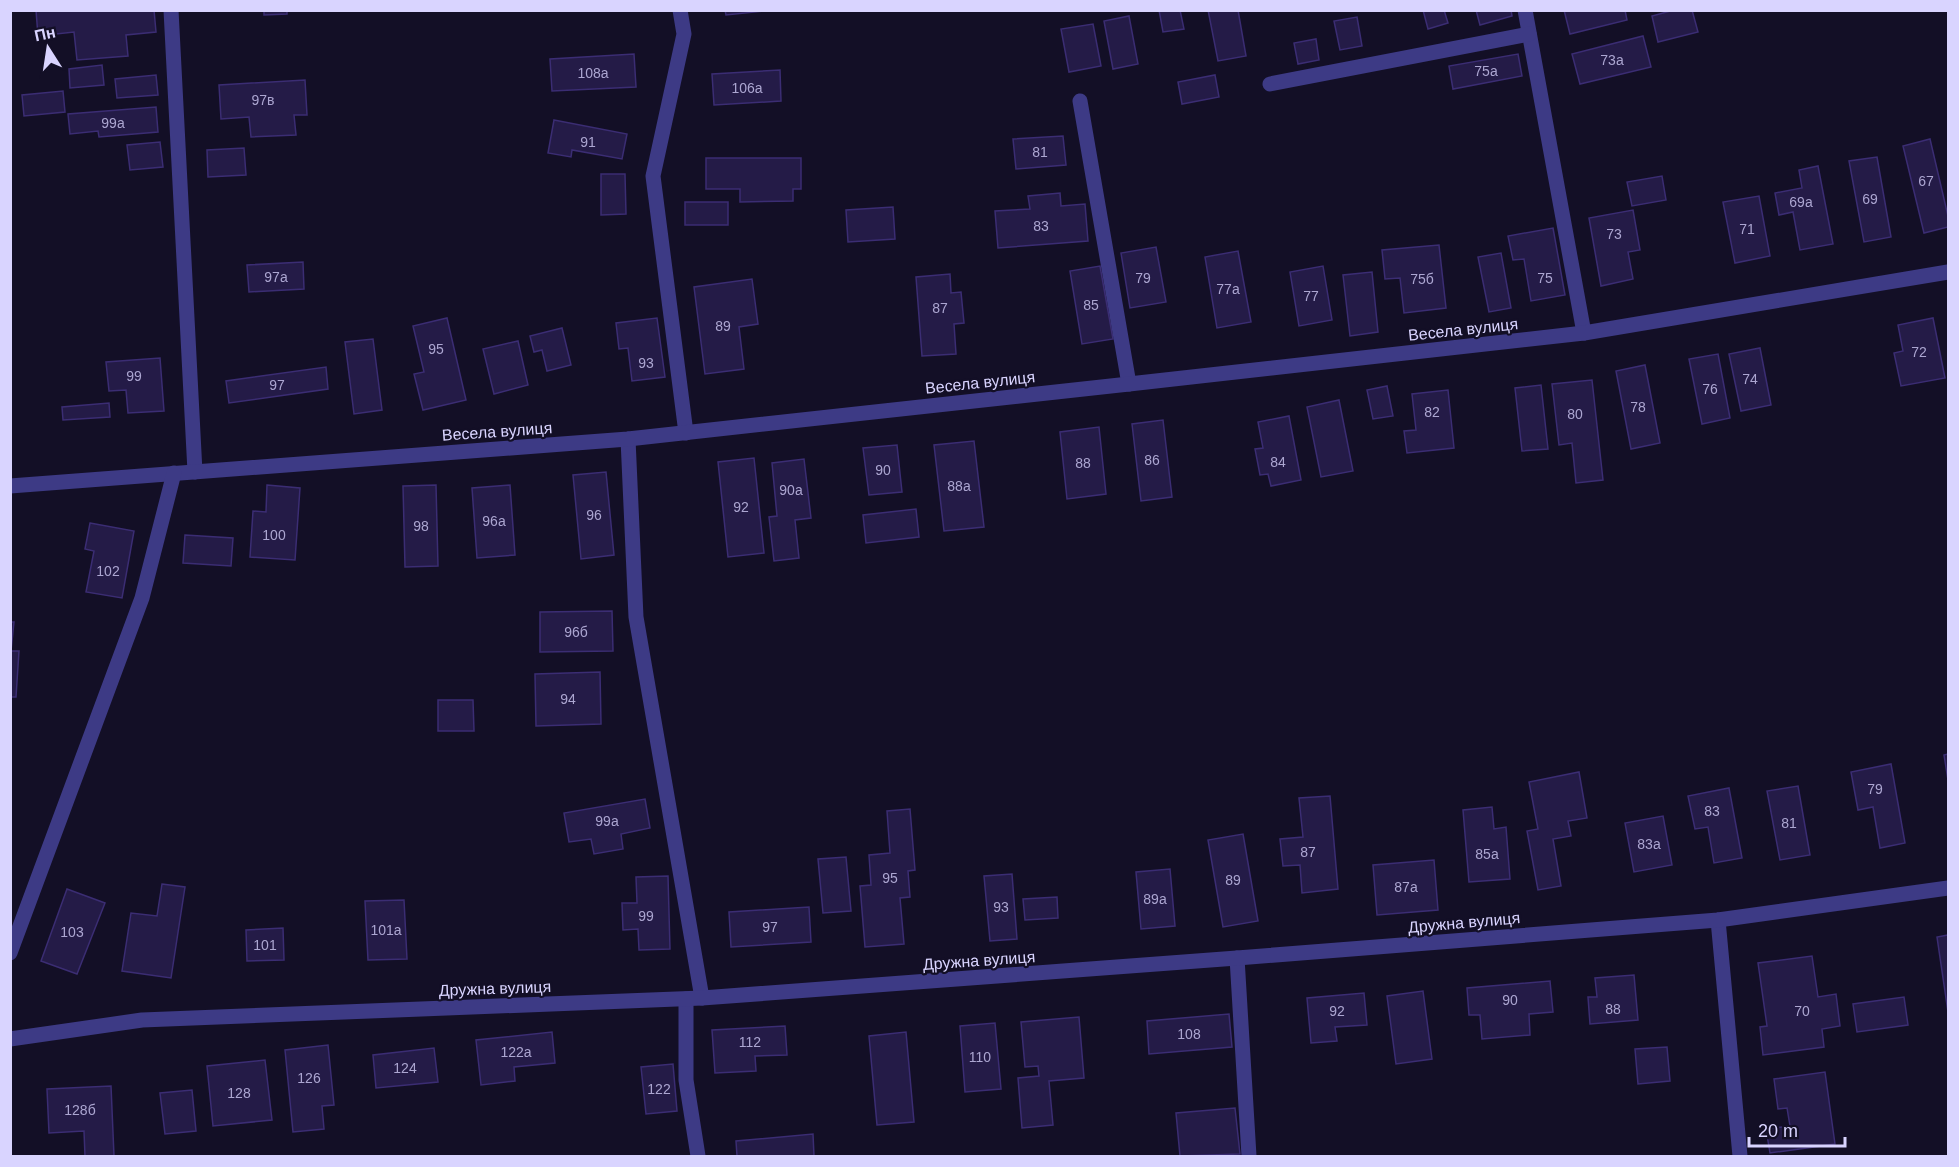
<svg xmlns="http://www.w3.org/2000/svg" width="1959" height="1167" font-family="Helvetica,sans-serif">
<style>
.building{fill:#241b47;stroke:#3b2d73;stroke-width:1.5}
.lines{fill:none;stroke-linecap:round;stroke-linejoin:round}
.minor{stroke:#3d3a85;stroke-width:15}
.labels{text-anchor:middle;stroke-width:4.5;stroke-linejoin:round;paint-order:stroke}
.number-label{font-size:14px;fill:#aca6d1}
.street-label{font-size:16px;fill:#d9d4ff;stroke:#130f26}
</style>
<rect width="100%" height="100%" fill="#130f26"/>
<!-- building -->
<g class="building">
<path d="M 36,10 L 154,10 L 156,32 L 126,35 L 128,56 L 77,60 L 74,32 L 38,36 Z"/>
<path d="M 264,10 L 287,10 L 287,14 L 264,15 Z"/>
<path d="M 725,10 L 773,10 L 726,15 Z"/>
<path d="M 1159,10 L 1180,10 L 1184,29 L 1163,32 Z"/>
<path d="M 1208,10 L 1238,10 L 1246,56 L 1218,61 Z"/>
<path d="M 1423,10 L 1444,10 L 1448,23 L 1428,29 Z"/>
<path d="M 1476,10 L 1511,10 L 1512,16 L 1480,25 Z"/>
<path d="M 1564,10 L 1625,10 L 1627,20 L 1570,34 Z"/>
<path d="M 1674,10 L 1692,10 L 1698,32 L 1658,42 L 1652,16 Z"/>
<path d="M 1129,16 L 1138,64 L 1113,69 L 1104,21 Z"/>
<path d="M 1357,17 L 1362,46 L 1340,50 L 1334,21 Z"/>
<path d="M 1093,24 L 1101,66 L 1069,72 L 1061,29 Z"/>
<path d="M 1643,36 L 1651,67 L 1580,84 L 1572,54 Z"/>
<path d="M 1316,39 L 1319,60 L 1298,64 L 1294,43 Z"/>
<path d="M 634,54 L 636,87 L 552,91 L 550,59 Z"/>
<path d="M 1518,54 L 1522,76 L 1453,89 L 1449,66 Z"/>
<path d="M 102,65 L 104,85 L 70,88 L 69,69 Z"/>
<path d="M 780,70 L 781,101 L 714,105 L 712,74 Z"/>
<path d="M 156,75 L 158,95 L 117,98 L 115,79 Z"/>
<path d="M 1215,75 L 1219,97 L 1182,104 L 1178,82 Z"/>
<path d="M 305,80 L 307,115 L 294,115 L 296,135 L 251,137 L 249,117 L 221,119 L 219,85 Z"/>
<path d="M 63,91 L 65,112 L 24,116 L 22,95 Z"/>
<path d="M 156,107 L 158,132 L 99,137 L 98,131 L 70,134 L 68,114 Z"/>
<path d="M 554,120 L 627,134 L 622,159 L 572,150 L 571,157 L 548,153 Z"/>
<path d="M 1063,136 L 1066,165 L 1016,169 L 1013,139 Z"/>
<path d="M 1930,139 L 1948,216 L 1948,227 L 1924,233 L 1903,146 Z"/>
<path d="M 160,142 L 163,167 L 130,170 L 127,145 Z"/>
<path d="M 244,148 L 246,175 L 208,177 L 207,150 Z"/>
<path d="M 1877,157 L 1891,237 L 1864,242 L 1849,161 Z"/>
<path d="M 706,158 L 801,158 L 801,189 L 793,189 L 793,201 L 740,202 L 740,189 L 706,189 Z"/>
<path d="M 1818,166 L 1833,244 L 1800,250 L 1793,212 L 1779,215 L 1775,193 L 1802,188 L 1799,170 Z"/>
<path d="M 601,174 L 625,174 L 626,214 L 601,215 Z"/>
<path d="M 1662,176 L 1666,200 L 1632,206 L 1627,182 Z"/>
<path d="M 1060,193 L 1061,206 L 1085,204 L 1088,241 L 998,248 L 995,211 L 1030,209 L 1028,196 Z"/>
<path d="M 1759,196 L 1770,256 L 1735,263 L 1723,202 Z"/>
<rect x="685" y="202" width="43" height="23"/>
<path d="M 893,207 L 895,239 L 848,242 L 846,210 Z"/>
<path d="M 1633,210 L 1640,250 L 1628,252 L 1633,279 L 1601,286 L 1589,218 Z"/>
<path d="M 1553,228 L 1565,295 L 1531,301 L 1524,259 L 1513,260 L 1508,236 Z"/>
<path d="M 1439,245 L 1446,308 L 1404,313 L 1400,278 L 1385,279 L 1382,250 Z"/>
<path d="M 1156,247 L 1166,302 L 1130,308 L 1121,253 Z"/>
<path d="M 1238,251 L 1251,322 L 1217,328 L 1205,257 Z"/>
<path d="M 1501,253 L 1511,308 L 1489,312 L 1478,257 Z"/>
<path d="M 303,262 L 304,289 L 249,292 L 247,265 Z"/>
<path d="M 1100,266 L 1113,339 L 1082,344 L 1070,271 Z"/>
<path d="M 1323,266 L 1332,320 L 1299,326 L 1290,272 Z"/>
<path d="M 1372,272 L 1378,332 L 1350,336 L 1343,275 Z"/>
<path d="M 950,274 L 951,293 L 961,292 L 964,323 L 954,324 L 956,354 L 922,356 L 916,277 Z"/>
<path d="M 752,279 L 758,324 L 739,327 L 744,369 L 705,374 L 694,287 Z"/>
<path d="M 447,318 L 466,400 L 423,410 L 414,374 L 424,372 L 413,326 Z"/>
<path d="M 657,318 L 665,377 L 632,381 L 628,348 L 619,349 L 616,323 Z"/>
<path d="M 1933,318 L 1945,378 L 1901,386 L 1894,353 L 1903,351 L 1898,325 Z"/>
<path d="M 562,328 L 571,365 L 547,371 L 542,350 L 534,352 L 530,336 Z"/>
<path d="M 373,339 L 382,410 L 354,414 L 345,342 Z"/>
<path d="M 518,341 L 528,385 L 494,394 L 483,349 Z"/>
<path d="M 1760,348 L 1771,405 L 1741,411 L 1729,354 Z"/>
<path d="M 1718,354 L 1730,418 L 1702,424 L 1689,359 Z"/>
<path d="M 160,358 L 164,411 L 128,413 L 126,390 L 109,391 L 106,362 Z"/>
<path d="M 1645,365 L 1660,443 L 1631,449 L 1616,371 Z"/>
<path d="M 326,367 L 328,389 L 229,403 L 226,381 Z"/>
<path d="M 1592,380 L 1603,480 L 1576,483 L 1572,443 L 1559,445 L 1552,384 Z"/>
<path d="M 1541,385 L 1548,449 L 1522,451 L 1515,388 Z"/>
<path d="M 1387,386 L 1393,416 L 1373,419 L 1367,390 Z"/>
<path d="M 1448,390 L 1454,448 L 1407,453 L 1404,431 L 1416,430 L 1412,394 Z"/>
<path d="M 1339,400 L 1353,471 L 1321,477 L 1307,407 Z"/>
<path d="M 109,403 L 110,417 L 63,420 L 62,407 Z"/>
<path d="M 1289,416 L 1301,480 L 1271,486 L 1268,474 L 1260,475 L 1255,449 L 1263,448 L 1258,422 Z"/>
<path d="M 1163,420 L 1172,497 L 1141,501 L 1132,424 Z"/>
<path d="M 1099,427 L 1106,494 L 1067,499 L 1060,432 Z"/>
<path d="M 974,441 L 984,527 L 944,531 L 934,445 Z"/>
<path d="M 897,445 L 902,492 L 869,495 L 863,448 Z"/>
<path d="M 754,458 L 764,553 L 728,557 L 718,462 Z"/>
<path d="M 804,459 L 811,518 L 795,520 L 799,558 L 774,561 L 769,517 L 777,516 L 772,463 Z"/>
<path d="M 606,472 L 614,555 L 581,559 L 573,475 Z"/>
<path d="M 267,485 L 300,488 L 295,560 L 250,557 L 253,511 L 266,512 Z"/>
<path d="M 436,485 L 438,566 L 405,567 L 403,486 Z"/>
<path d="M 510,485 L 515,555 L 477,558 L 472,488 Z"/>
<path d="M 916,509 L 919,537 L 866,543 L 863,515 Z"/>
<path d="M 90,523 L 134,531 L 122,598 L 86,592 L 94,551 L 85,549 Z"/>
<path d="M 185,535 L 233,538 L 231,566 L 183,563 Z"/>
<path d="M 612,611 L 613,651 L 540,652 L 540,612 Z"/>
<path d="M 10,622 L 14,622 L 11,651 L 19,651 L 16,697 L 10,697 Z"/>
<path d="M 600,672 L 601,724 L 536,726 L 535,674 Z"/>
<path d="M 438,700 L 473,700 L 474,731 L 438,731 Z"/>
<path d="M 1948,754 L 1948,780 L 1944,755 Z"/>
<path d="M 1891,764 L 1905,843 L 1880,848 L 1873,807 L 1858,810 L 1851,772 Z"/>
<path d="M 1579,772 L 1587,818 L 1568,821 L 1571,836 L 1553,839 L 1561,886 L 1538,890 L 1527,831 L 1538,829 L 1529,782 Z"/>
<path d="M 1798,786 L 1810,855 L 1780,860 L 1767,791 Z"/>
<path d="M 1729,788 L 1742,858 L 1714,863 L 1708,827 L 1695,829 L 1688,796 Z"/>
<path d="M 1330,796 L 1338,889 L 1302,893 L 1300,865 L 1283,866 L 1280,839 L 1303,837 L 1299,798 Z"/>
<path d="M 645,799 L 650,828 L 621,834 L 623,849 L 594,854 L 591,839 L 569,842 L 564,813 Z"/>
<path d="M 1492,807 L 1494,829 L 1506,827 L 1510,879 L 1469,882 L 1463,810 Z"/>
<path d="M 910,809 L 915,870 L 908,871 L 910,897 L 900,898 L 904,944 L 865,947 L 860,886 L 871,885 L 869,855 L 890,853 L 887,811 Z"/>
<path d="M 1663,816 L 1672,865 L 1634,872 L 1625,823 Z"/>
<path d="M 1243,834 L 1258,921 L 1223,927 L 1208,840 Z"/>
<path d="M 846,857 L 851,911 L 823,913 L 818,859 Z"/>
<path d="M 1434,860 L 1438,910 L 1377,915 L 1373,865 Z"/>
<path d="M 1170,869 L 1175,926 L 1141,929 L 1136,872 Z"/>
<path d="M 1012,874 L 1017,939 L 990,941 L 984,876 Z"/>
<path d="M 668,876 L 670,949 L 639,950 L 638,929 L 623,930 L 622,903 L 637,903 L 636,877 Z"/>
<path d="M 162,884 L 185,887 L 171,978 L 122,971 L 131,913 L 157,916 Z"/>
<path d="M 67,889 L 105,903 L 77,974 L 41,961 Z"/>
<path d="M 1057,897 L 1058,918 L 1025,920 L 1023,899 Z"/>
<path d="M 404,900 L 407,959 L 368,960 L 365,901 Z"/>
<path d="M 809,907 L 811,942 L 731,947 L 729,912 Z"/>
<path d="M 283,928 L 284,960 L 247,961 L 246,930 Z"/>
<path d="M 1948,935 L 1948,1012 L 1937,937 Z"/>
<path d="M 1812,956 L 1818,997 L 1836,994 L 1840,1026 L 1822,1029 L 1824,1047 L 1763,1055 L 1760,1027 L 1767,1026 L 1758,963 Z"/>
<path d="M 1634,975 L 1638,1020 L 1590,1024 L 1588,997 L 1597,997 L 1595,978 Z"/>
<path d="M 1550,981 L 1553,1012 L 1529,1014 L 1530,1035 L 1482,1039 L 1480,1015 L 1469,1015 L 1467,988 Z"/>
<path d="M 1423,991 L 1432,1059 L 1396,1064 L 1387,996 Z"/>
<path d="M 1364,993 L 1367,1025 L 1335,1027 L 1337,1041 L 1311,1043 L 1307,998 Z"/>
<path d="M 1904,997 L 1908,1025 L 1857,1032 L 1853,1004 Z"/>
<path d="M 1229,1014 L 1232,1047 L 1149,1054 L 1147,1021 Z"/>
<path d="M 1079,1017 L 1084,1078 L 1049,1081 L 1053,1125 L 1022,1128 L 1018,1078 L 1039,1076 L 1038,1066 L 1025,1067 L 1021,1022 Z"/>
<path d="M 995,1023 L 1001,1089 L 965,1092 L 960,1026 Z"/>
<path d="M 785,1026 L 787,1055 L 755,1056 L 756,1071 L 715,1073 L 712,1030 Z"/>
<path d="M 552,1032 L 555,1063 L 514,1067 L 515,1081 L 481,1085 L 476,1040 Z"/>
<path d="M 906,1032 L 914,1122 L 877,1125 L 869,1036 Z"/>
<path d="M 328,1045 L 334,1105 L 322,1106 L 324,1129 L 293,1132 L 285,1050 Z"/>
<path d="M 1667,1047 L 1670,1081 L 1638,1084 L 1635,1049 Z"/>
<path d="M 434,1048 L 438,1082 L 376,1088 L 373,1055 Z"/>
<path d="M 265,1060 L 272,1120 L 213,1126 L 207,1066 Z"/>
<path d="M 673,1064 L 677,1111 L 646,1114 L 641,1067 Z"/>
<path d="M 1825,1072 L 1835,1144 L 1770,1153 L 1766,1129 L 1790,1126 L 1787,1108 L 1778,1109 L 1774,1079 Z"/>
<path d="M 111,1086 L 114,1156 L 85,1156 L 84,1131 L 49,1133 L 47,1089 Z"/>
<path d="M 192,1090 L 196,1131 L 165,1134 L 160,1093 Z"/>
<path d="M 1235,1108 L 1240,1154 L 1180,1156 L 1176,1113 Z"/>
<path d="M 813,1134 L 814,1156 L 737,1156 L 736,1141 Z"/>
</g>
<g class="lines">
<!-- minor -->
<g class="minor">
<path d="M 171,10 L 195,472"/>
<path d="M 680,10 L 684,34 L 653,176 L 686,433"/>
<path d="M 1525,10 L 1584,333"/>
<path d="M 1270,84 L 1529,34"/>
<path d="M 1080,101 L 1129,384"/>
<path d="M 628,439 L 636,617 L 702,998"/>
<path d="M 10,486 L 628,439 L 1129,384 L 1584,333 L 1948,272"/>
<path d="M 1718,920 L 1740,1156"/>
<path d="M 10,953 L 142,598 L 174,473"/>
<path d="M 1237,958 L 1249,1156"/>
<path d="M 686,999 L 686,1080 L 698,1156"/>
<path d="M 10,1039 L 142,1020 L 702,998 L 1237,958 L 1718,920 L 1948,888"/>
</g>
</g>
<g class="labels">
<!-- number labels -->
<g class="number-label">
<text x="1612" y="65">73а</text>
<text x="1486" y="76">75а</text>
<text x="593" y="78">108а</text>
<text x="747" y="93">106а</text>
<text x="263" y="105">97в</text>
<text x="113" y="128">99а</text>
<text x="588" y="147">91</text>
<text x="1040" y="157">81</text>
<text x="1926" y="186">67</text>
<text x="1870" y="204">69</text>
<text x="1801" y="207">69а</text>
<text x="1041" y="231">83</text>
<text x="1747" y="234">71</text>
<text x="1614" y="239">73</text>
<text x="276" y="282">97а</text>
<text x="1143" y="283">79</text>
<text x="1545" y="283">75</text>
<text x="1422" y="284">75б</text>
<text x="1228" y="294">77а</text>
<text x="1311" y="301">77</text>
<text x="1091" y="310">85</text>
<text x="940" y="313">87</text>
<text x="723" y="331">89</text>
<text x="436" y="354">95</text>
<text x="1919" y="357">72</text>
<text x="646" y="368">93</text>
<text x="134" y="381">99</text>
<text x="1750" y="384">74</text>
<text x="277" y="390">97</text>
<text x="1710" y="394">76</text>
<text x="1638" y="412">78</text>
<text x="1432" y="417">82</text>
<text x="1575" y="419">80</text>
<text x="1152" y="465">86</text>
<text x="1278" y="467">84</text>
<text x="1083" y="468">88</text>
<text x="883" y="475">90</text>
<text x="959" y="491">88а</text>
<text x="791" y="495">90а</text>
<text x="741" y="512">92</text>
<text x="594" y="520">96</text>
<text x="494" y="526">96а</text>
<text x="421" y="531">98</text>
<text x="274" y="540">100</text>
<text x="108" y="576">102</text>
<text x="576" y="637">96б</text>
<text x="568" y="704">94</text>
<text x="1875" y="794">79</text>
<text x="1712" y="816">83</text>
<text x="607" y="826">99а</text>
<text x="1789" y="828">81</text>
<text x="1649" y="849">83а</text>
<text x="1308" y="857">87</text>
<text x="1487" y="859">85а</text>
<text x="890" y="883">95</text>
<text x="1233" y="885">89</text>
<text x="1406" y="892">87а</text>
<text x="1155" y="904">89а</text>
<text x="1001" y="912">93</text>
<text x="646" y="921">99</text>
<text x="770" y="932">97</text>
<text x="386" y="935">101а</text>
<text x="72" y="937">103</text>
<text x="265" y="950">101</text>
<text x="1510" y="1005">90</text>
<text x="1613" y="1014">88</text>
<text x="1337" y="1016">92</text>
<text x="1802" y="1016">70</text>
<text x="1189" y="1039">108</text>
<text x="750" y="1047">112</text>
<text x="516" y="1057">122а</text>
<text x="980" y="1062">110</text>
<text x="405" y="1073">124</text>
<text x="309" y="1083">126</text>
<text x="659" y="1094">122</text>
<text x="239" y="1098">128</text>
<text x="80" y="1115">128б</text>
</g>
<!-- street labels -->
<g class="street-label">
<text transform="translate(1463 329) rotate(-6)" y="6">Весела вулиця</text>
<text transform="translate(980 382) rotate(-6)" y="6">Весела вулиця</text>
<text transform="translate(497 431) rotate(-4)" y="6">Весела вулиця</text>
<text transform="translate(1464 922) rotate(-5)" y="6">Дружна вулиця</text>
<text transform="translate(979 960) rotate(-4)" y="6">Дружна вулиця</text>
<text transform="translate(495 988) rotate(-2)" y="6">Дружна вулиця</text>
</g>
</g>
<!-- border -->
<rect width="1959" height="1167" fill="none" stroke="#d9d4ff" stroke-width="24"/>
<!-- north arrow -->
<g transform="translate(48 48) rotate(348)" stroke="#130f26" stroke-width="4.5" paint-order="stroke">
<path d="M0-4.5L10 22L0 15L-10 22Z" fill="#d9d4ff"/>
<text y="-9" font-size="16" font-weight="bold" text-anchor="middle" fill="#d9d4ff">Пн</text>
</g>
<!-- scale -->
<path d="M1749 1137v9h96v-9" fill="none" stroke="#d9d4ff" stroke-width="3"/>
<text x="1758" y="1137" font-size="18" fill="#d9d4ff" stroke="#130f26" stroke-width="4.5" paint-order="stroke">20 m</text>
</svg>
